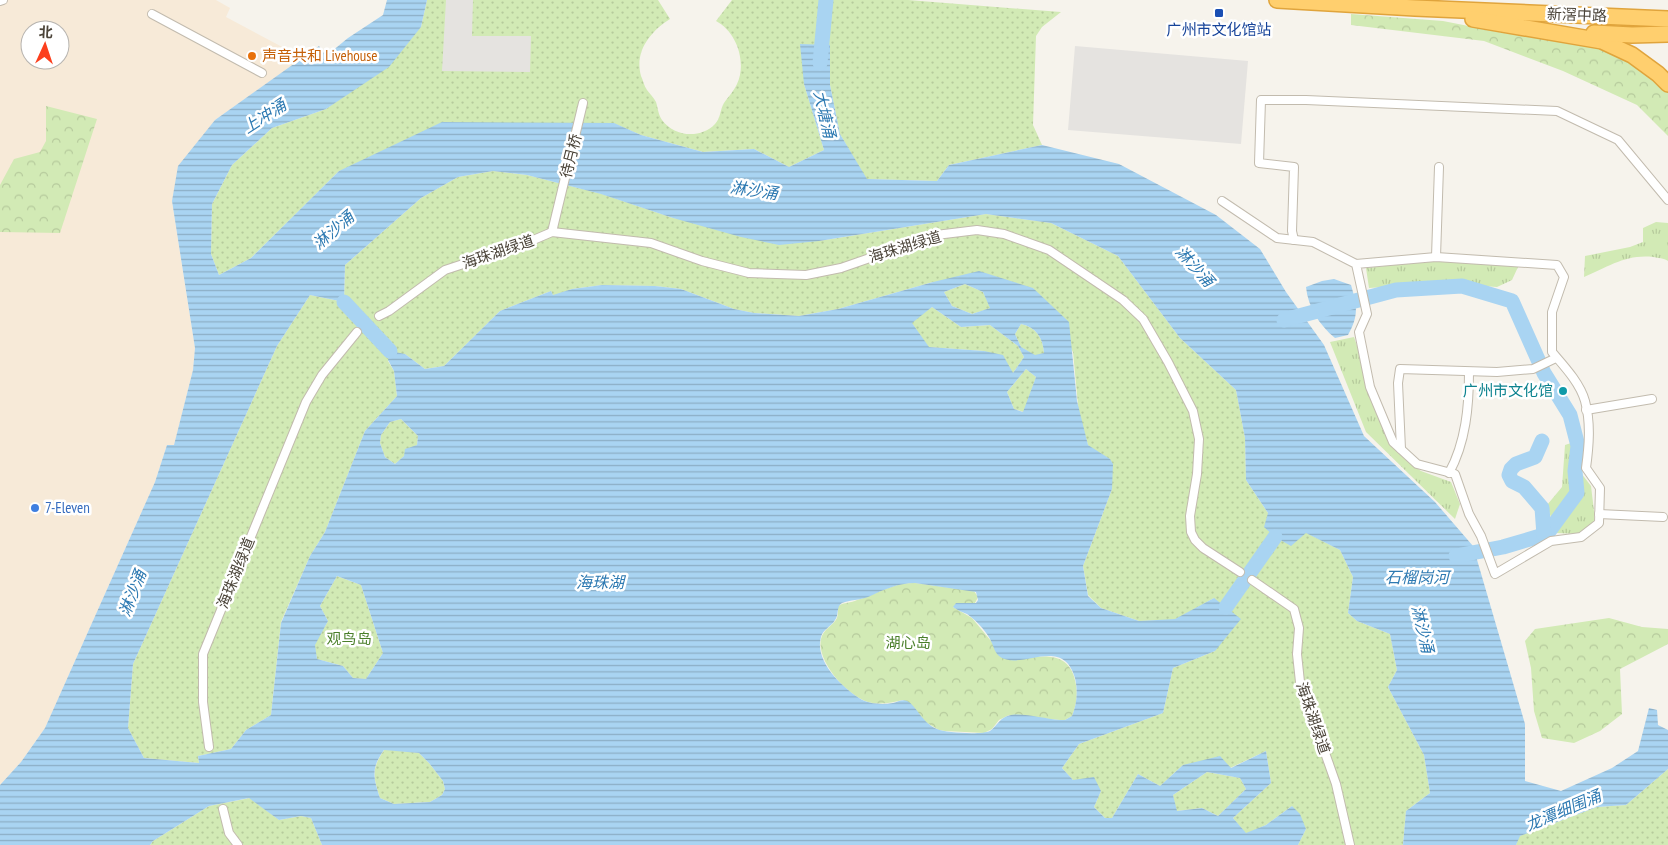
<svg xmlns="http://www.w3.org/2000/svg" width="1668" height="845" font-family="'PT Sans Narrow','Noto Sans SC',sans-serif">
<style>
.commercial{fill:#f7ead8;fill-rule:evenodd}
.grass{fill:url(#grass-tufts)}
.forest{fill:url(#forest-crowns)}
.park{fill:url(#park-dots)}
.parking{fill:#e5e3e0}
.water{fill:url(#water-rules);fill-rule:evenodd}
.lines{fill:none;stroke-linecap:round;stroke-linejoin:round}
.river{stroke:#a9d4f2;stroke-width:15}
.street-casing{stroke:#c2bbae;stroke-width:10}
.highway-casing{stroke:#e0a43c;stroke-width:18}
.street{stroke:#fff;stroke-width:8}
.highway{stroke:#ffcf6e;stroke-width:15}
.transit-dot{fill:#1a4fb4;stroke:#fff;stroke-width:2}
.food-dot{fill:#e8710a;stroke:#fff;stroke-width:2}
.culture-dot{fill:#0f9aa8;stroke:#fff;stroke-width:2}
.shop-dot{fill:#3f7fe0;stroke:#fff;stroke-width:2}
.labels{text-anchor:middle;stroke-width:5;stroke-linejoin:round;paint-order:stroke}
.street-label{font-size:15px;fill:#4b4439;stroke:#fff}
.transit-label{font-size:15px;fill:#164399;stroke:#fff}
.food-label{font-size:15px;fill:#c56008;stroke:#fff;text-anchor:start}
.culture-label{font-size:15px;fill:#0d838f;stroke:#fff;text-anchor:end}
.shop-label{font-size:15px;fill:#366cbe;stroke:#fff;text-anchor:start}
.park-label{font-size:15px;fill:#4a7f2a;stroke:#fff}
.water-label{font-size:16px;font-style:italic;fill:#2e7ab2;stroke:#fff}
</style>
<defs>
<pattern id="grass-tufts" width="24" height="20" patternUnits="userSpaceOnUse" patternTransform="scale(1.25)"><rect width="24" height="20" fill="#d2eab5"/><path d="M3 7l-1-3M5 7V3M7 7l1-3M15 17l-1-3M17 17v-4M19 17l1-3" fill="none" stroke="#b6ca9c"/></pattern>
<pattern id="forest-crowns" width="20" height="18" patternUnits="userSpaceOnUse" patternTransform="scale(1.25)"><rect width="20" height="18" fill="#d2eab5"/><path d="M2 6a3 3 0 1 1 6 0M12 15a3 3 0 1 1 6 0" fill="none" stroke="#b6ca9c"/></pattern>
<pattern id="park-dots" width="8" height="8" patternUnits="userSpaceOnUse" patternTransform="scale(1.25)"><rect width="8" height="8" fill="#d2eab5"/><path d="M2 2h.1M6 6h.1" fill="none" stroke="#b6ca9c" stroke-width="1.8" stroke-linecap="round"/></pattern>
<pattern id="water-rules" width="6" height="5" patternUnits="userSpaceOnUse" patternTransform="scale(1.25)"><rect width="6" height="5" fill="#a9d4f2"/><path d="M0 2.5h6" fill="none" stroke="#8caec5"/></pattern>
</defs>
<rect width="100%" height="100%" fill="#f6f3ec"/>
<!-- commercial -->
<path class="commercial" d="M 0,0 L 216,0 L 230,8 L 226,17 L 303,58 L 215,120 L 172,201 L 195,348 L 193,370 L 174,446 L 167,445 L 155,482 L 45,728 L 21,762 L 0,785 ZM 30,30 L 60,30 L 60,60 L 30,60 Z"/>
<!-- grass -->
<g class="grass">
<path d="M 1656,222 L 1668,223 L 1668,261 C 1664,258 1658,258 1653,257 C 1626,254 1608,267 1584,277 L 1585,256 L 1630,247 L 1643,242 L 1643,228 Z"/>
<path d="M 1432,261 L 1511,265 L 1518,267 L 1512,280 L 1497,287 L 1443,283 L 1369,288 L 1366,268 Z"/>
<path d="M 1354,337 L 1391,446 L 1407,461 L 1421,471 L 1451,482 L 1460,504 L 1455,519 L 1366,432 L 1330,342 Z"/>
<path d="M 1583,439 L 1581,473 L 1591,486 L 1594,511 L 1594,522 L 1578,534 L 1556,533 L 1547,505 L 1562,487 L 1565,445 Z"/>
</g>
<!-- forest -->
<g class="forest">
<path d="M 1351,14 L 1443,21 L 1499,32 L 1596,48 L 1636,61 L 1668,92 L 1668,136 L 1637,105 L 1563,71 L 1484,41 L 1351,25 Z"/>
<path d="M 46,106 L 97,119 L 60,233 L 0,232 L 0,185 L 14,159 L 40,152 L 46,141 Z"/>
<path d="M 915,583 L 974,591 L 978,597 L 975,603 L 953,607 L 972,618 L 991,641 L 1016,660 C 1043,655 1071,650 1076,685 C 1078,695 1076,706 1072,716 L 1065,720 L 1060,720 L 1009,715 L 999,720 L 992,729 L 984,733 L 945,731 L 939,730 L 927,723 L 903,700 C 891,703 880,705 868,702 C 848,696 816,662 821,639 C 823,629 833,626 837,618 C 838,614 838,610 838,606 C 844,602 851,603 857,600 C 877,594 894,582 915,583 Z"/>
<path d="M 1609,618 L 1642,627 L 1668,629 L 1668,644 L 1620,669 L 1622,714 L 1600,731 L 1574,743 L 1542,738 L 1534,711 L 1531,668 L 1525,641 L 1535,629 Z"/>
</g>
<!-- park -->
<g class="park">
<path d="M 427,0 L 658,0 L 670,19 C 651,31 634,51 641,76 C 643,80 644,86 647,90 C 650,94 654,98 656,102 C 658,108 658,114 662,120 C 674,137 701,139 715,124 C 721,118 720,109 724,103 C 728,97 734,91 737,84 C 747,63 737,32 716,21 L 732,0 L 908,0 L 1061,12 L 1042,27 L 1036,36 L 1033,125 L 1042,145 L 949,165 L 937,181 L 866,179 L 840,134 L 830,85 L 830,45 L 804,84 L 824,150 L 789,167 L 754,149 L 703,152 L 641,135 L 613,123 L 339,171 L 251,258 L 219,275 L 211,254 L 212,204 L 232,165 L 272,128 L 326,109 L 344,96 L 421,27 Z"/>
<path d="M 493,171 L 527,175 L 602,194 L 673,218 L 819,241 L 986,214 L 1051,223 L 1118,256 L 1180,338 L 1236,390 L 1245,438 L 1246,480 L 1268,513 L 1340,550 L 1353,577 L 1348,613 L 1357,621 L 1390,634 L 1397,670 L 1388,687 L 1424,755 L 1430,793 L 1406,811 L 1403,845 L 1298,845 L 1306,829 L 1292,806 L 1266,825 L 1246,834 L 1233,818 L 1271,783 L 1266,751 L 1230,768 L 1183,765 L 1160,786 L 1138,774 L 1112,818 L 1105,818 L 1094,807 L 1101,791 L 1073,780 L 1062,768 L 1079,744 L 1163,713 L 1173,668 L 1215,651 L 1214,598 L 1175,620 L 1139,621 L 1101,608 L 1088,595 L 1083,566 L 1112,489 L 1088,445 L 1079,415 L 1073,352 L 1033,288 L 933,282 L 838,309 L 799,316 L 754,313 L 734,309 L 681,289 L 655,286 L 602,285 L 572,289 L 553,296 L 551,291 L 500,311 L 444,366 L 425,369 L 405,354 L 388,361 L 394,371 L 397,396 L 365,431 L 325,532 L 310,556 L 281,622 L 271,715 L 246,730 L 231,749 L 198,756 L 199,763 L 144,758 L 128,728 L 133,664 L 277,346 L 310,295 L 344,302 L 345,265 L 421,198 L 458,177 Z"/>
<path d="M 965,284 L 983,292 L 991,308 L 972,314 L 952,306 L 944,292 Z"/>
<path d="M 932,307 L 961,327 L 990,325 L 1018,346 L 1024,357 L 1013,373 L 984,351 L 928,347 L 911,322 Z"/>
<path d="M 1021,324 C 1036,327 1043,338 1044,353 L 1035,356 L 1021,347 L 1015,334 Z"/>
<path d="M 1026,369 L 1036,377 L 1024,412 L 1014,409 L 1007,392 Z"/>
<path d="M 401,419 L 418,436 L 417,445 L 395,464 L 385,457 L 380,443 L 381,435 L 390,422 Z"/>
<path d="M 337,576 L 361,585 L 383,653 L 366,679 L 353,678 L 343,666 L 317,659 L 314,645 L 328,621 L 320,606 Z"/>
<path d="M 385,749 L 419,753 L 429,763 L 443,781 L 445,789 L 442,795 L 430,802 L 394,804 L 380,798 C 373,777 371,768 385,749 Z"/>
<path d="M 1668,769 L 1668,845 L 1516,845 L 1519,836 L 1597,807 L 1626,805 Z"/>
<path d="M 1207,772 L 1240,778 L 1246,789 L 1218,816 L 1202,808 L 1176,811 L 1173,795 Z"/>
<path d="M 250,798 L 279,820 L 301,816 L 311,818 L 322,845 L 150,845 L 153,841 L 209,806 Z"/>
</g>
<!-- parking -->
<g class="parking">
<path d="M 446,0 L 473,0 L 472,36 L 531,36 L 530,72 L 442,71 Z"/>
<path d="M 1075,46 L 1248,61 L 1241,144 L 1068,130 Z"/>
</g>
<!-- water -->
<g class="water">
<path d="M 387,0 L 427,0 L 421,27 L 389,67 L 326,109 L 272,128 L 232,165 L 212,204 L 211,254 L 219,275 L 251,258 L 339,171 L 442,122 L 614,123 L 641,135 L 703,152 L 754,149 L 789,167 L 824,150 L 804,84 L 800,44 L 830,45 L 830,85 L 840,134 L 867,179 L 937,181 L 949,165 L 1042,145 L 1119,164 L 1216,215 L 1260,249 L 1286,292 L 1324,345 L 1364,436 L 1435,502 L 1473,546 L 1525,724 L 1525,781 L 1561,791 L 1612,768 L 1638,751 L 1649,708 L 1657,710 L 1658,725 L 1668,730 L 1668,769 L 1626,805 L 1597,807 L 1520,836 L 1516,845 L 1403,845 L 1406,811 L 1430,793 L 1424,755 L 1388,687 L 1397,670 L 1390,634 L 1357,621 L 1348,613 L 1353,577 L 1340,550 L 1306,533 L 1291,546 L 1275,537 L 1264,527 L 1268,513 L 1246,480 L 1245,438 L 1236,390 L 1180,338 L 1118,256 L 1051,223 L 986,214 L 819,241 L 779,245 L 741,237 L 673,218 L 601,194 L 527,175 L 493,171 L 458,177 L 421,198 L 345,265 L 344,302 L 310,295 L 277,346 L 133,664 L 128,728 L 144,758 L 199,763 L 198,756 L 231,749 L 246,730 L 271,715 L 281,623 L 310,556 L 325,532 L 365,431 L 397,396 L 394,371 L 388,360 L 390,351 L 405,354 L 425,369 L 444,366 L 500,311 L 551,291 L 553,295 L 572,289 L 602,285 L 655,286 L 681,289 L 734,309 L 754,313 L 799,316 L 838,309 L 933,282 L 979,271 L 1033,288 L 1069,322 L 1077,401 L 1088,445 L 1110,459 L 1113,464 L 1112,489 L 1083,566 L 1088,596 L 1101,608 L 1139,621 L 1175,619 L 1214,598 L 1241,619 L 1215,651 L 1173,668 L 1163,713 L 1079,744 L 1062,768 L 1073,780 L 1094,777 L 1101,791 L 1094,807 L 1105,818 L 1112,818 L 1138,774 L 1160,786 L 1183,765 L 1220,756 L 1231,768 L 1266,751 L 1271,783 L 1233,818 L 1246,833 L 1266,825 L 1292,806 L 1300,814 L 1306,829 L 1298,845 L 322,845 L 311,818 L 301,816 L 279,820 L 249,798 L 209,806 L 153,841 L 150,845 L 0,845 L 0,785 L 21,762 L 45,728 L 155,482 L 167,445 L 174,445 L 193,370 L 195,348 L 172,201 L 178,166 L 215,120 L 319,46 L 326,56 L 348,38 L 383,15 ZM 965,284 L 983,292 L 990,308 L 972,314 L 952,306 L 944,292 ZM 932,307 L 961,327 L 990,325 L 1018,346 L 1024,357 L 1013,373 L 1003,355 L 984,351 L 929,347 L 912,323 ZM 1021,324 C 1036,327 1043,338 1044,353 L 1035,355 L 1021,347 L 1015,334 ZM 1026,369 L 1036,377 L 1023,412 L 1014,409 L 1007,392 ZM 401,419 L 418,436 L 417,445 L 405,449 L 404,456 L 395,464 L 385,457 L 380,443 L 381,435 L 390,422 ZM 337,576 L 361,585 L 383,653 L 366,679 L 353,678 L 343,666 L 317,659 L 315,645 L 328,621 L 320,606 ZM 915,583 L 976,592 L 978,600 L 976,603 L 956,603 L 953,607 C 957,610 962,612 967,614 C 976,620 985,630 990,639 C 994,646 994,654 1002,658 C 1024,669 1063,636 1075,678 C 1078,691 1077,704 1072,716 L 1065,720 L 1060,720 C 1044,719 1026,713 1011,715 C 1000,717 998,725 990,731 C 982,735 946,733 937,729 C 922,723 916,705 907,701 C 902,699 898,702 893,703 C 882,705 868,704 859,698 C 842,687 814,661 821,637 C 823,629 831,627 835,620 C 839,615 836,606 842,603 C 850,600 860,600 868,597 C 883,590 898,583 915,583 ZM 384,750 L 419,753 L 429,763 L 443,781 L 445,789 L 442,795 L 430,802 L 394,804 L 380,798 C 373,777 371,768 384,750 ZM 1207,772 L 1240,778 L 1246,789 L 1218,816 L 1202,808 L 1177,811 L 1173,795 Z"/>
<path d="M 1334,279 L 1351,285 C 1357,306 1359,315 1348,335 L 1335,338 C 1319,325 1308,307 1306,287 L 1322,281 Z"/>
</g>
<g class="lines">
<!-- river -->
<g class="river">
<path d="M 820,63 L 826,0"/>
<path d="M 344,302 L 390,351"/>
<path d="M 1284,320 L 1396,290 L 1462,286 L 1512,301 L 1544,373 L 1570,415 L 1578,446 L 1575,471 L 1577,493 L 1547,534 L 1503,547 L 1456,556"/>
<path d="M 1542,441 L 1535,457 L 1516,464 L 1511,469 L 1509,475 L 1512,481 L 1524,487 L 1542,508 L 1544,535"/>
<path d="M 1226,607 L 1275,537"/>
</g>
<!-- street casing -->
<g class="street-casing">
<g id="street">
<path d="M 0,1 L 3,0"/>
<path d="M 152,14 L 262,73"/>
<path d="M 1222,201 L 1277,238 L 1313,242 L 1356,264 L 1436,257 L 1557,265 L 1564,277 L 1552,312 L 1552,352 C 1564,366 1580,383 1585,401 C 1591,423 1589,446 1586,468 L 1600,488 L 1599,523 L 1581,537 L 1551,541 L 1495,574 L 1481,536 L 1469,514 L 1455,474 L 1417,464 L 1393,442 L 1370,387 L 1359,332 L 1367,314 L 1356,264"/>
<path d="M 552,232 L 583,103"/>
<path d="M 1294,240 L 1292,231 L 1294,167 L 1259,163 L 1261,100 L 1306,100 L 1557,111 L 1618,140 L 1668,200"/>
<path d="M 1436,257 L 1439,167"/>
<path d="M 379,316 L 389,311 L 445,270 L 524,244 L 552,232 L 651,243 L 702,261 L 749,273 L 806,275 L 841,268 L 936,235 L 977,230 L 1004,234 L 1049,250 L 1123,300 L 1143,319 L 1168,362 L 1193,411 L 1199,439 L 1197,474 L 1190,516 L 1191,532 L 1195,540 L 1203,548 L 1240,572"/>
<path d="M 1586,410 L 1652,399"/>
<path d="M 1401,449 L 1398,383 L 1400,369 L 1497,372 L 1533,369 L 1556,358"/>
<path d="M 1449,473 C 1466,442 1469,406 1469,372"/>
<path d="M 1599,514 L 1663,517"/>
<path d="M 1252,580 L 1294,609 L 1299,628 L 1297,654 L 1300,682 L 1336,784 L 1350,845"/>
<path d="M 209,747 L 203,702 L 203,654 L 306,402 L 322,375 L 357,332"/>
<path d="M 223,809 L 229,833 L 238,845"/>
</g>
</g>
<!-- highway casing -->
<g class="highway-casing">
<g id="highway">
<path d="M 1277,0 L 1415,8 L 1668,19"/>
<path d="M 1473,19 L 1602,41 L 1632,55 L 1658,74 L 1668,84"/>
<path d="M 1594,33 L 1632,35 L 1668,34"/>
</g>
</g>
<!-- street -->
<use href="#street" class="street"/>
<!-- highway -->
<use href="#highway" class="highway"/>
</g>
<!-- markers -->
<rect class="transit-dot" x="1214" y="8" width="10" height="10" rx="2.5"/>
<circle class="food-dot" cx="252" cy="56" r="5"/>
<circle class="culture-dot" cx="1563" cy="391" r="5"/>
<circle class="shop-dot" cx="35" cy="508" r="5"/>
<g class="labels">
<!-- street labels -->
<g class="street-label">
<text transform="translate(1577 15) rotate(2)" y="5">新滘中路</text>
<text transform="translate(571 156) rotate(-76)" y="5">待月桥</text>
<text transform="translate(905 247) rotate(-17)" y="5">海珠湖绿道</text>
<text transform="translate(498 252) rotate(-19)" y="5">海珠湖绿道</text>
<text transform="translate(236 573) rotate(-68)" y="5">海珠湖绿道</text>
<text transform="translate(1313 718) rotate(71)" y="5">海珠湖绿道</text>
</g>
<!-- transit labels -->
<g class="transit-label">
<text x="1219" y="35">广州市文化馆站</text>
</g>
<!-- food labels -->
<g class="food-label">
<text x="262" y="61">声音共和 Livehouse</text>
</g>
<!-- culture labels -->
<g class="culture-label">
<text x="1553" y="396">广州市文化馆</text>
</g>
<!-- shop labels -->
<g class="shop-label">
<text x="45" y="513">7-Eleven</text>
</g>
<!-- park labels -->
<g class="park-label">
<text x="349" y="644">观鸟岛</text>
<text x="908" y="648">湖心岛</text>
</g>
<!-- water labels -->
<g class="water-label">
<text transform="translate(825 114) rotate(77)" y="6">大塘涌</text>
<text transform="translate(264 116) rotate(-33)" y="6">上冲涌</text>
<text transform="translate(754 190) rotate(8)" y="6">淋沙涌</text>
<text transform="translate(333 230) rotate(-41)" y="6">淋沙涌</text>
<text transform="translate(1195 266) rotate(48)" y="6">淋沙涌</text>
<text x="1417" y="583">石榴岗河</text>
<text x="600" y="588">海珠湖</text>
<text transform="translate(132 593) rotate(-69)" y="6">淋沙涌</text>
<text transform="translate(1423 629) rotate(77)" y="6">淋沙涌</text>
<text transform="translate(1563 810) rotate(-23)" y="6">龙潭细围涌</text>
</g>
</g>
<!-- north arrow -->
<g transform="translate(45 45) rotate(3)"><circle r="24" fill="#ffffff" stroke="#b7b4b0"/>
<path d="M0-4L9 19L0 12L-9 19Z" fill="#fc3f1d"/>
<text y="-8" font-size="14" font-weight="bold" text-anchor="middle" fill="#4b4439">北</text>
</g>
</svg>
